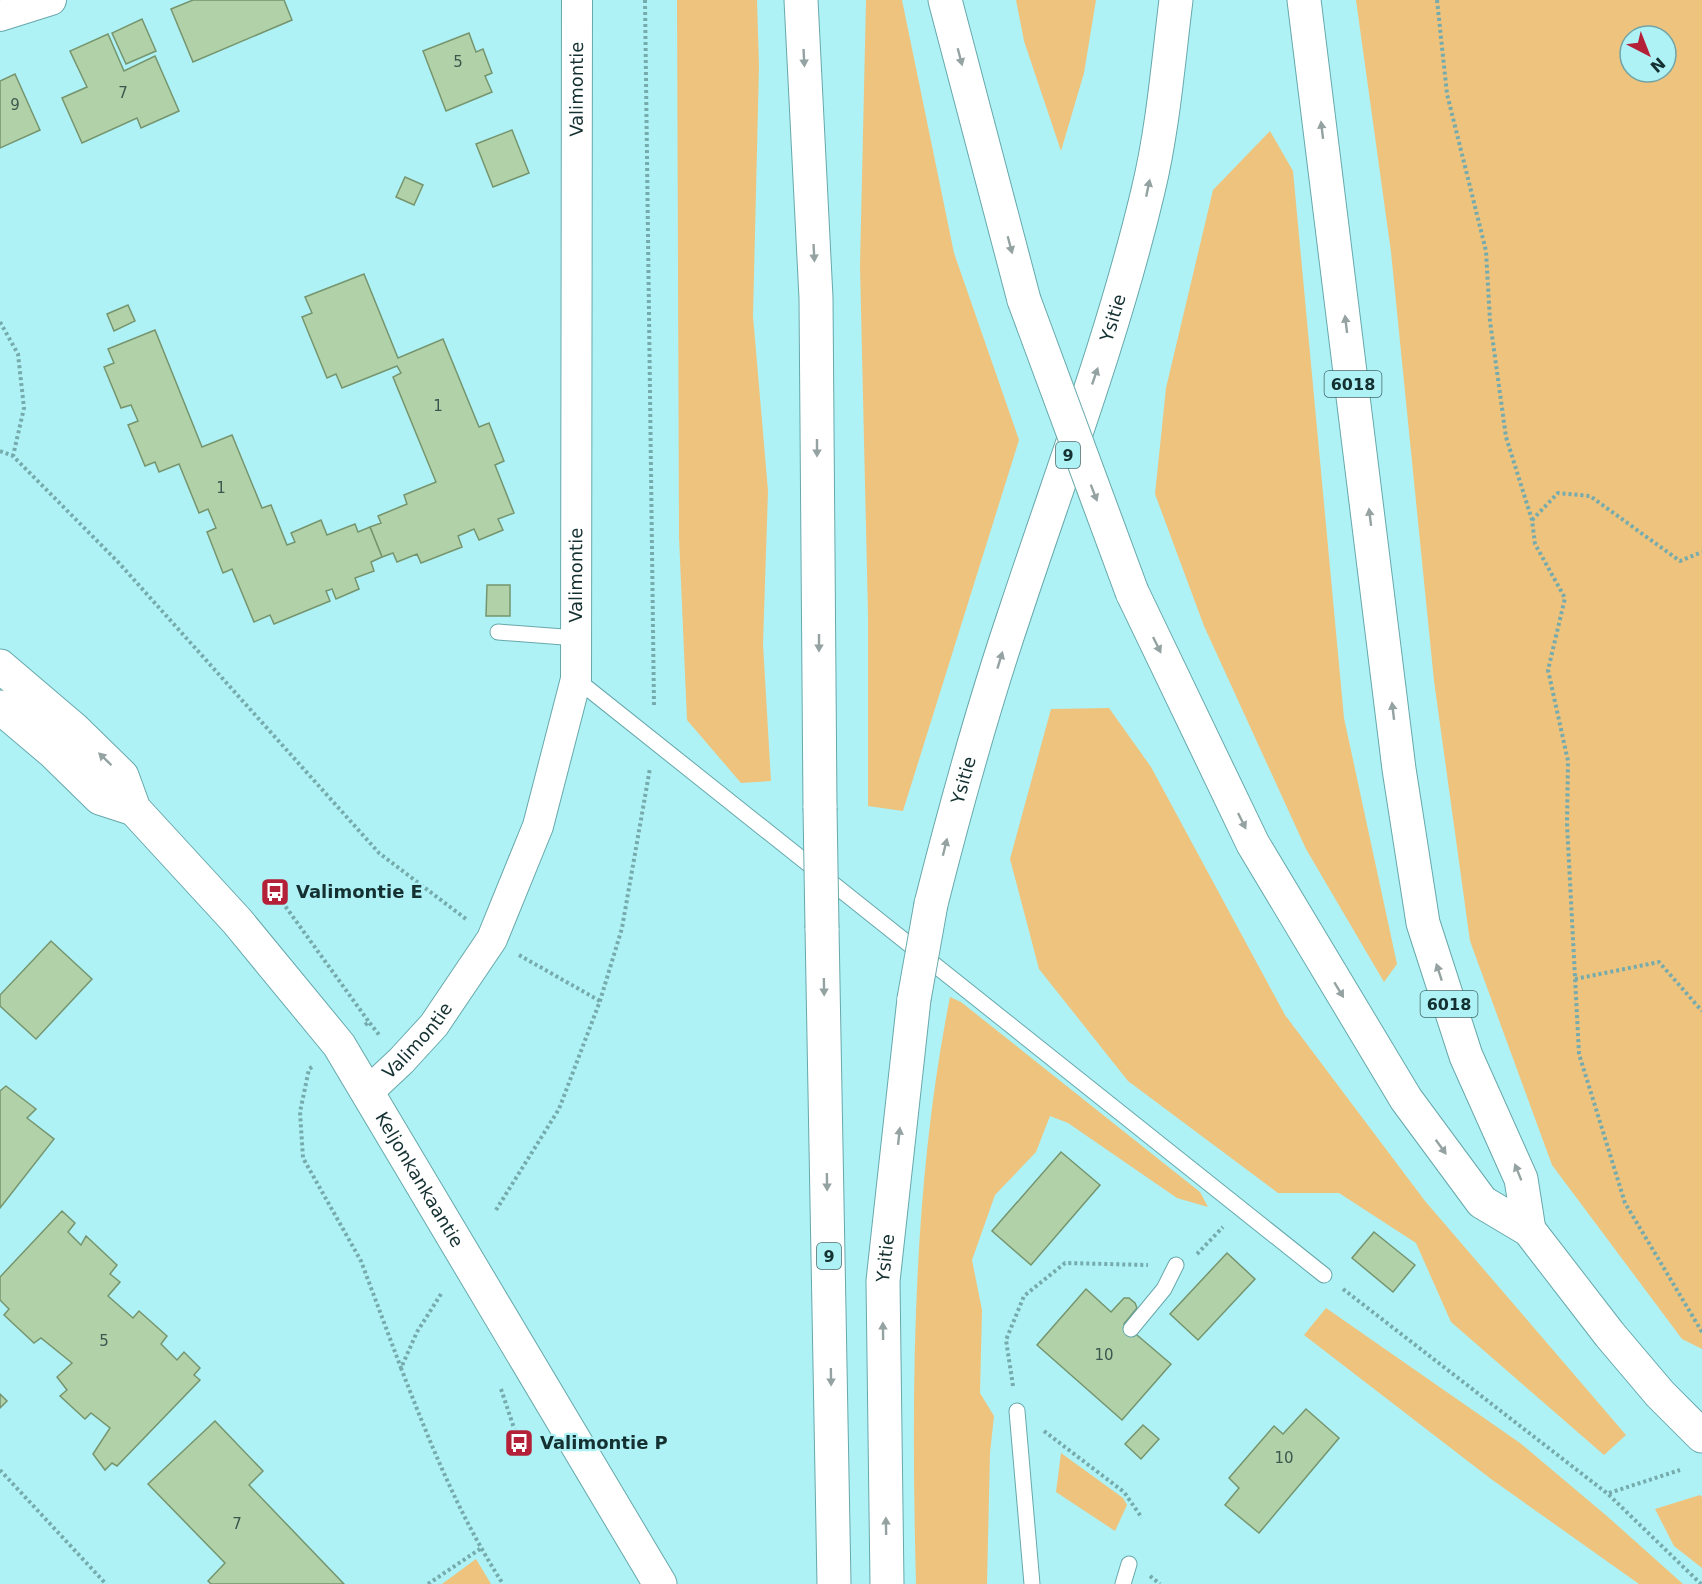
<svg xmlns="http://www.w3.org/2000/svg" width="1702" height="1584" font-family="'DejaVu Sans',sans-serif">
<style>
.green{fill:#eec37d;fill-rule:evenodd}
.building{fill:#b1d2a8;stroke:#76956e;stroke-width:1.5}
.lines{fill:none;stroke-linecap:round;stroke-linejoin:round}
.lane-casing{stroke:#67a8ab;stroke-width:17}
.street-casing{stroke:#67a8ab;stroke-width:32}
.secondary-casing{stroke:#67a8ab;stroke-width:35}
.highway-casing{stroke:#67a8ab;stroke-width:35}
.path{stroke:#76abad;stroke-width:4;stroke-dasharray:3 3;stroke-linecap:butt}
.lane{stroke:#fff;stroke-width:15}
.street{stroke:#fff;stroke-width:30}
.secondary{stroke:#fff;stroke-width:33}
.highway{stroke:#fff;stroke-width:33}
.highway-bridge-casing{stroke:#67a8ab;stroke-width:35;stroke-linecap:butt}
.highway-bridge{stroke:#fff;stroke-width:33}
.oneway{fill:#95a2a2}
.labels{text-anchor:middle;stroke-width:4.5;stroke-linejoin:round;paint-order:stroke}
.number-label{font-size:15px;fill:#3b584f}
.shield{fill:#aff2f5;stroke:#426a6c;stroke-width:1.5}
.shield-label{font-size:16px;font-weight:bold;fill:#143031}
.street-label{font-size:18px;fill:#143031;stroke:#aff2f5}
.poi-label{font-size:18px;font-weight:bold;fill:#143031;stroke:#aff2f5;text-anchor:start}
</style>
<rect width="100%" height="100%" fill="#aff2f5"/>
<!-- green -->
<g class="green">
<path d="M 677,0 L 757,0 L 759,66 L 753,316 L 768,491 L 763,644 L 771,781 L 741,783 L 687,720 L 679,537 Z"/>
<path d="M 866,0 L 902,0 L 954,253 L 1019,440 L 903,811 L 868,806 L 868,615 L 860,266 Z"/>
<path d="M 1016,0 L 1096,0 L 1084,73 L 1061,151 L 1024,41 Z"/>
<path d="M 1356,0 L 1702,0 L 1702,1349 L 1682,1339 L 1552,1165 L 1470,941 L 1434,681 L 1391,252 ZM 1630,36 L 1666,36 L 1666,72 L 1630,72 Z"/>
<path d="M 1270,131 L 1293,171 L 1344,718 L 1397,964 L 1384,982 L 1306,849 L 1204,626 L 1155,494 L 1166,388 L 1213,190 Z"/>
<path d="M 1109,708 L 1151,767 L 1285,1015 L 1425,1201 L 1626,1435 L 1604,1455 L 1451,1322 L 1416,1243 L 1339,1193 L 1278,1193 L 1128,1081 L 1039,969 L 1010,859 L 1051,709 Z"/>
<path d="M 950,997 L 961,1002 L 1200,1192 L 1208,1207 L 1177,1198 L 1068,1123 L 1050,1116 L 1036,1152 L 995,1195 L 972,1260 L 982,1310 L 980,1393 L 994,1416 L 990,1453 L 987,1584 L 916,1584 C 911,1390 912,1188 950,997 Z"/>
<path d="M 1326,1308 L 1520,1443 L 1608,1517 L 1683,1584 L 1639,1584 L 1491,1479 L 1304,1335 Z"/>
<path d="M 1061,1453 L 1123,1498 L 1127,1505 L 1115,1531 L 1056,1492 Z"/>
<path d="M 1700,1495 L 1702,1497 L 1702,1568 L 1674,1546 L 1655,1509 Z"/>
<path d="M 476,1559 L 491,1584 L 442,1584 Z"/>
</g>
<!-- building -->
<g class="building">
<path d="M 193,0 L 284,0 L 292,20 L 193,62 L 171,9 Z"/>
<path d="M 142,19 L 156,51 L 126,64 L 112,33 Z"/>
<path d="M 469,33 L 476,52 L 483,49 L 492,73 L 485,76 L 492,92 L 446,111 L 423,51 Z"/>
<path d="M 108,34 L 124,71 L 155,56 L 179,111 L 141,128 L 137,118 L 82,143 L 62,98 L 87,87 L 70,51 Z"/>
<path d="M 15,74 L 40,130 L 0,148 L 0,81 Z"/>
<path d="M 512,130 L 529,173 L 493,187 L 476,144 Z"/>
<path d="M 405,177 L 423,185 L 414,205 L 396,197 Z"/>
<path d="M 364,274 L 398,358 L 443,339 L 479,427 L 489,423 L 504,461 L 495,465 L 514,513 L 498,519 L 503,530 L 479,540 L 474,529 L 458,536 L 462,547 L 421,563 L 417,554 L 397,562 L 393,553 L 382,557 L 370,527 L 381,523 L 378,516 L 407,504 L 404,495 L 436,482 L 393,377 L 401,373 L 397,366 L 342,388 L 336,374 L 327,378 L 302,317 L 312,313 L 305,297 Z"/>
<path d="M 128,305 L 135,321 L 114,331 L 107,314 Z"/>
<path d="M 155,330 L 202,447 L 232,435 L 262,508 L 271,505 L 287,545 L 295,542 L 291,533 L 321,520 L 327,535 L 355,524 L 358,532 L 370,527 L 382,557 L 371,562 L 374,571 L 355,578 L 359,589 L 336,599 L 332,589 L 326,591 L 330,601 L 274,624 L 270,615 L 254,622 L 232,569 L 223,573 L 207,532 L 216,528 L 208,509 L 199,513 L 179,464 L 159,472 L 155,462 L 145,466 L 128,425 L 138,421 L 131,405 L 121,408 L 104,367 L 114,363 L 108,349 Z"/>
<path d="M 487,585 L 510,585 L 510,616 L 486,616 Z"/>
<path d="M 51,941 L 92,979 L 36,1039 L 0,1006 L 0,995 Z"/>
<path d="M 6,1086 L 36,1109 L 27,1118 L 54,1139 L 0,1208 L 0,1091 Z"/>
<path d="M 1061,1152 L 1100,1185 L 1031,1265 L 992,1231 Z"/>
<path d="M 62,1211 L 75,1223 L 68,1232 L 81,1245 L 86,1236 L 117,1265 L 110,1274 L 120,1282 L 108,1296 L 133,1318 L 139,1311 L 167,1336 L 161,1344 L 177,1360 L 184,1352 L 200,1368 L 194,1375 L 200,1380 L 117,1466 L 112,1463 L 105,1470 L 93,1454 L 110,1428 L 91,1413 L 85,1419 L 60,1396 L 67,1390 L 57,1377 L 72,1363 L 41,1338 L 34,1343 L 4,1315 L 9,1309 L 0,1300 L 0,1277 Z"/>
<path d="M 1374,1232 L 1415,1265 L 1393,1292 L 1352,1258 Z"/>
<path d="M 1227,1253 L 1255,1279 L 1198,1340 L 1170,1314 Z"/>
<path d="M 1086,1289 L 1111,1312 L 1124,1298 L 1129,1298 L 1135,1303 L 1137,1308 L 1124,1324 L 1171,1364 L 1122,1420 L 1037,1345 Z"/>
<path d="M 0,1394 L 7,1401 L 0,1408 Z"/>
<path d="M 1306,1409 L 1339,1438 L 1259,1533 L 1225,1505 L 1239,1488 L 1229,1478 L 1274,1426 L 1283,1434 Z"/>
<path d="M 215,1421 L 263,1471 L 249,1485 L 344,1584 L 211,1584 L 208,1581 L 225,1563 L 148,1484 Z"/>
<path d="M 1143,1425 L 1159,1439 L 1141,1459 L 1125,1444 Z"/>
</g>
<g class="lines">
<!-- lane casing -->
<g class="lane-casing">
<g id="lane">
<path d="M 498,632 L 577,638"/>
<path d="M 576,679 L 1324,1275"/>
<path d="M 1131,1329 L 1164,1289 L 1176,1265"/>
<path d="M 1017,1411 L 1032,1584"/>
<path d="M 1123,1584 L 1129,1564"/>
</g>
</g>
<!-- street casing -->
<g class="street-casing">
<g id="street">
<path d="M 0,16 L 51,0"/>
<path id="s1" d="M 369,1091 L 401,1061 L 434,1025 L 492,939 L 538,826 L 576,679 L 577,0"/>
</g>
</g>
<!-- secondary casing -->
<g class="secondary-casing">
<g id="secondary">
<path id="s2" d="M 0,666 L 74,729 L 122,776 L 134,809 L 237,921 L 339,1045 L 660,1584"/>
<path d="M 0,707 L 53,752 L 100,798 L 134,809"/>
</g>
</g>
<!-- highway casing -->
<g class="highway-casing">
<g id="highway">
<path d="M 801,0 L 816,298 L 820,808"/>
<path d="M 945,0 L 1024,300"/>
<path d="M 1304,0 L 1399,769 L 1423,923 L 1466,1056 L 1521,1179 L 1529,1230"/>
<path d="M 1132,592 L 1253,844 L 1406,1099 L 1482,1202 L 1529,1230 L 1610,1335 L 1660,1394 L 1702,1436"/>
<path id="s3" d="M 931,904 C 956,805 983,707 1016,610 C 1062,471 1114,334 1148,191 C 1163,129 1168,64 1176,0"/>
<path d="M 822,928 L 834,1584"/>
<path id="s4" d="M 887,1584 L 883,1281 L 914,999"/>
</g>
</g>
<!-- path -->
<g class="path">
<path d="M 645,0 L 654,707"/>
<path d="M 1437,0 L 1447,94 L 1486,251 L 1490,321 L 1506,437 L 1532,520 L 1535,544 L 1565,598 L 1548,670 L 1568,761 L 1567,824 L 1579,1054 L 1625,1203 L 1702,1332"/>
<path d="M 0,322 L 18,354 L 24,408 L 13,456"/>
<path d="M 0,451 L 13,456 L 119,563 L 379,853 L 466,919"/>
<path d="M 1532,520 L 1558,493 L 1590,496 L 1680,561 L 1702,552"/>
<path d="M 275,892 L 369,1022"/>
<path d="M 519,955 L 600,1001"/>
<path d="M 1575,979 L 1659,962 L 1702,1011"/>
<path d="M 365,1025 L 369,1022 L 380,1036"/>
<path d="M 312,1067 L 309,1069 L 300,1112 L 303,1158 L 361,1261 L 401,1368"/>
<path d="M 496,1210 L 559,1109 L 600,1001 L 622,928 L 650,768"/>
<path d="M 1197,1254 L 1223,1227"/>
<path d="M 1343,1289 L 1608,1494 L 1701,1584"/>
<path d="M 441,1294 L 417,1332 L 401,1368 C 430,1443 459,1516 503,1584"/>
<path d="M 1013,1386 L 1006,1340 L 1024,1296 L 1065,1263 L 1148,1265"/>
<path d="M 501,1389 L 519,1443"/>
<path d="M 1044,1431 L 1124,1492 L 1142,1518"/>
<path d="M 0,1470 L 106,1584"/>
<path d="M 1609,1493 L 1680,1470"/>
<path d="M 1150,1576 L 1160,1584"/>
<path d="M 428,1584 L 480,1549"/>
</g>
<!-- lane -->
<use href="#lane" class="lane"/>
<!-- street -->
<use href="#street" class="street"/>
<!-- secondary -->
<use href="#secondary" class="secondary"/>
<!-- highway -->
<use href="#highway" class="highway"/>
<!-- highway-bridge casing -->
<g class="highway-bridge-casing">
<g id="highway-bridge">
<path d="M 1024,300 L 1132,592"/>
<path d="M 820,808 L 822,928"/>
<path d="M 914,999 L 931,904"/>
</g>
</g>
<!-- highway-bridge -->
<use href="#highway-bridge" class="highway-bridge"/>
</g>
<!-- one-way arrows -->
<defs><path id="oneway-solid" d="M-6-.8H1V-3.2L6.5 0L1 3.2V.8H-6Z" transform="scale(1.5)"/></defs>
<g class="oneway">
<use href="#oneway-solid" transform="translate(960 57) rotate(75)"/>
<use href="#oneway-solid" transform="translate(804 58) rotate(87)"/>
<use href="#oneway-solid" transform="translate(1322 130) rotate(-97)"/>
<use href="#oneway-solid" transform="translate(1148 188) rotate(-78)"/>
<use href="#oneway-solid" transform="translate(1010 245) rotate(75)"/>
<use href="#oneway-solid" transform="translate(814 253) rotate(87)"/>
<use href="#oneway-solid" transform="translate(1346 324) rotate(-97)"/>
<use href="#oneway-solid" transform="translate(1095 376) rotate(-71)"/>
<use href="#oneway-solid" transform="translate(817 448) rotate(90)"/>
<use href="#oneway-solid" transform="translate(1094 493) rotate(69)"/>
<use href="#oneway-solid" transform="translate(1370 517) rotate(-97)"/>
<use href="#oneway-solid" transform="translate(819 643) rotate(90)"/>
<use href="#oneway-solid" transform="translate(1157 645) rotate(64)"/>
<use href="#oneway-solid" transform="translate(1000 660) rotate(-73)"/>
<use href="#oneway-solid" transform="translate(1393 711) rotate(-97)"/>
<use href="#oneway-solid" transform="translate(105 759) rotate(-136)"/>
<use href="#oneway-solid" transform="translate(1242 821) rotate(64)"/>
<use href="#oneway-solid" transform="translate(945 847) rotate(-76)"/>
<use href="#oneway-solid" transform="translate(1439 972) rotate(-108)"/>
<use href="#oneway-solid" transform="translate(824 987) rotate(89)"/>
<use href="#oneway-solid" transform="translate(1339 990) rotate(59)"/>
<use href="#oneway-solid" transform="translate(899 1136) rotate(-84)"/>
<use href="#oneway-solid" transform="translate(1441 1147) rotate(54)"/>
<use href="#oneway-solid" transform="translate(1518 1172) rotate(-112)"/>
<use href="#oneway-solid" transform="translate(827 1182) rotate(89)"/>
<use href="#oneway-solid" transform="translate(883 1331) rotate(-91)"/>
<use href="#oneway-solid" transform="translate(831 1377) rotate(89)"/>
<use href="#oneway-solid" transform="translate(886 1526) rotate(-91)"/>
</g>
<!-- icons -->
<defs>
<g id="bus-square" transform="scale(1.5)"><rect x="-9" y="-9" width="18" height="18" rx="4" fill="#b32037" stroke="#aff2f5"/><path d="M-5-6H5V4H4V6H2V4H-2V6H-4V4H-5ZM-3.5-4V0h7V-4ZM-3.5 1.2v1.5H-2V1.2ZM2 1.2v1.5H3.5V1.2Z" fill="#fff"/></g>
</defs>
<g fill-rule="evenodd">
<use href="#bus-square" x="275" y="892"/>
<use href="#bus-square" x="519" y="1443"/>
</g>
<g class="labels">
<!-- number labels -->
<g class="number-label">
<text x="458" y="67">5</text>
<text x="123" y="98">7</text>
<text x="15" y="110">9</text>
<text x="438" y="411">1</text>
<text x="221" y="493">1</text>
<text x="104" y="1346">5</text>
<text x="1104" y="1360">10</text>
<text x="1284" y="1463">10</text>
<text x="237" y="1529">7</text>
</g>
<!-- shield labels -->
<g class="shield">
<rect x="1324.5" y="371" width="57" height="26" rx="4.5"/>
<rect x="1056" y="442" width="24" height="26" rx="4.5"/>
<rect x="1420.5" y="991" width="57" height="26" rx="4.5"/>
<rect x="817" y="1243" width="24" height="26" rx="4.5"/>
</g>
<g class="shield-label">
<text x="1353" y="390">6018</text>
<text x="1068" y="461">9</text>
<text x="1449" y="1010">6018</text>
<text x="829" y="1262">9</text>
</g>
<!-- street labels -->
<g class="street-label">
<text dy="6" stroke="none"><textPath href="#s1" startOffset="1060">Valimontie</textPath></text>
<text dy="6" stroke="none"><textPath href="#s3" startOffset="614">Ysitie</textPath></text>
<text dy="6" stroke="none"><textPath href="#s1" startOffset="574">Valimontie</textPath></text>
<text dy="6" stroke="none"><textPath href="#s3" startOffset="128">Ysitie</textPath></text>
<text dy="6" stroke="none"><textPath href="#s1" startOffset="70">Valimontie</textPath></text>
<text dy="6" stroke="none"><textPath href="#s2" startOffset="669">Keljonkankaantie</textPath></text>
<text dy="6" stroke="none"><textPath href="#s4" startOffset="326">Ysitie</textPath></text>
</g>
<!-- poi labels -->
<g class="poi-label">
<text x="296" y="898">Valimontie E</text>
<text x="540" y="1449">Valimontie P</text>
</g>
</g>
<!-- north arrow -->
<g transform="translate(1648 54) rotate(138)"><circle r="28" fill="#aff2f5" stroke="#71a4a7" stroke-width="1.5"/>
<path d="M0-4.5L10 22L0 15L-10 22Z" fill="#b32037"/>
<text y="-9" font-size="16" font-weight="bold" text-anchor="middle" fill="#143031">N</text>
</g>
</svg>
